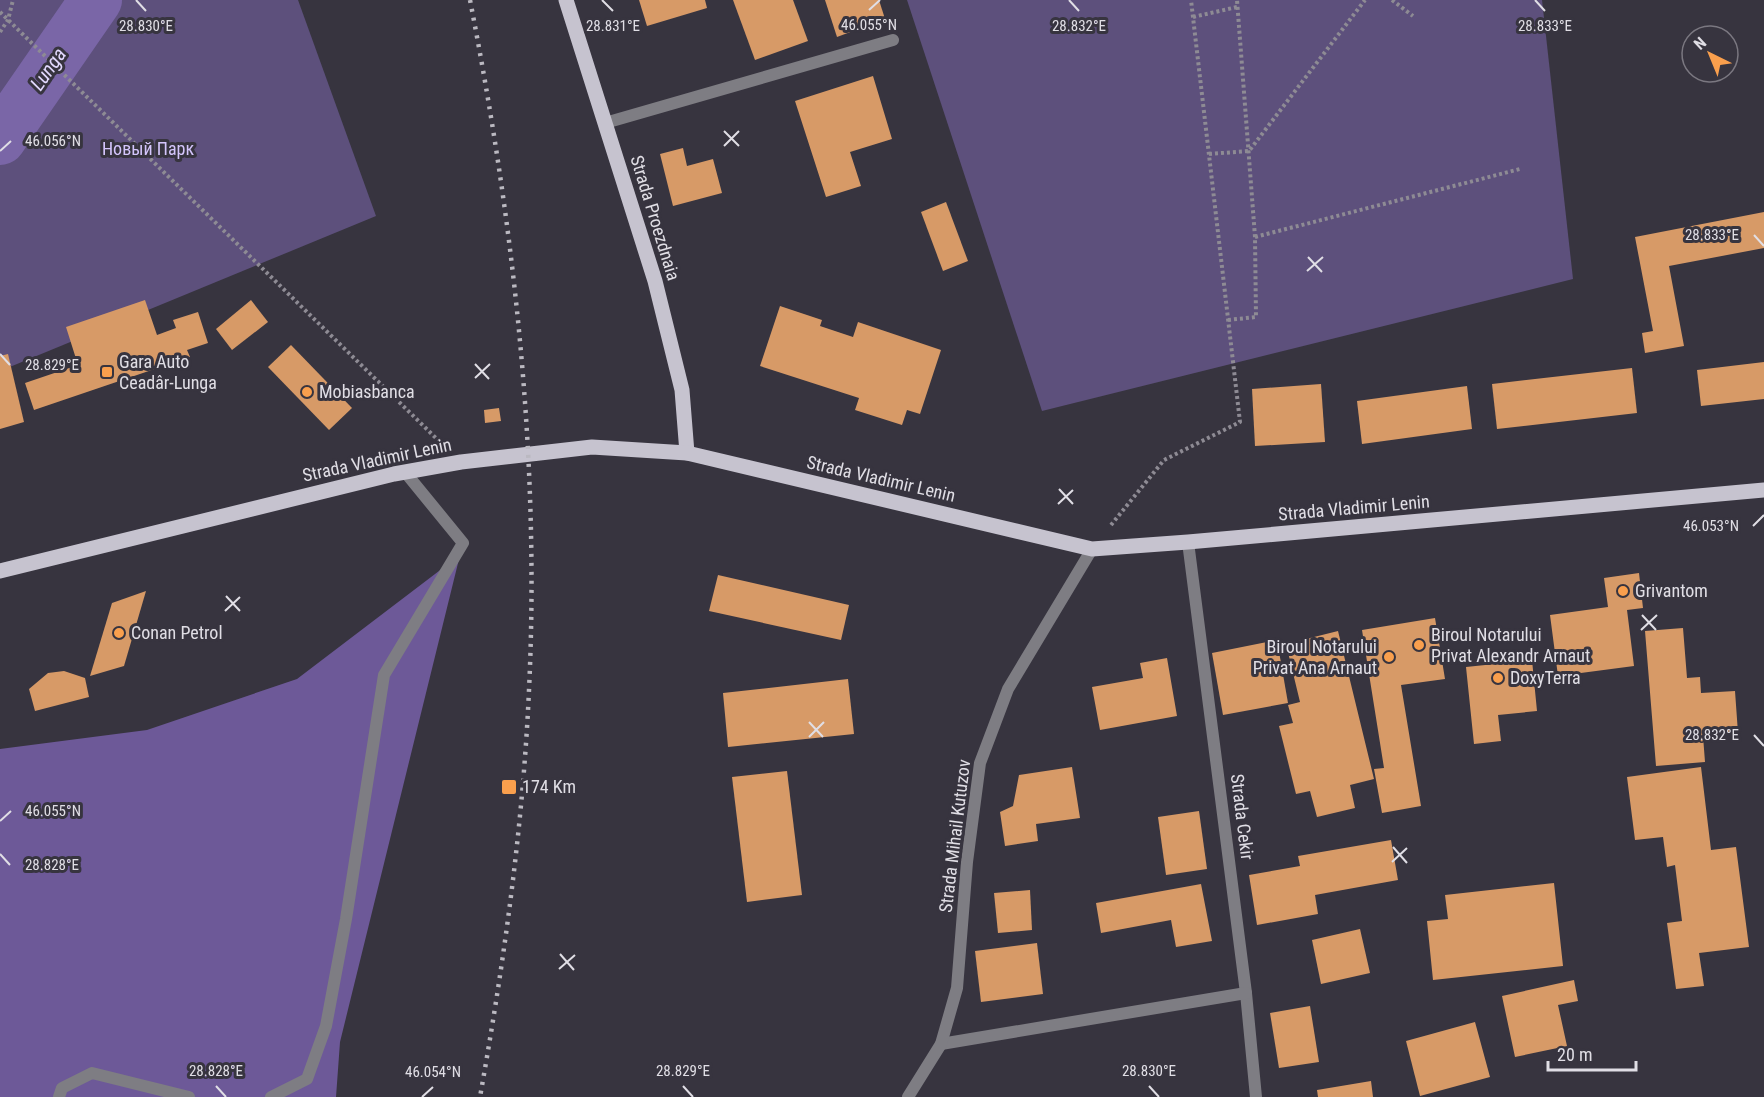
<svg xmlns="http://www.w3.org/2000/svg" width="1764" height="1097" font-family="'Roboto Condensed',sans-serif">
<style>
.green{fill:#5d507c}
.forest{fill:#6d5998}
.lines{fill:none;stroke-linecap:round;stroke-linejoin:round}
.river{stroke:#7a66a7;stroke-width:52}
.building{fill:#d79a67}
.path{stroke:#8e8b94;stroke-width:4;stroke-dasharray:3 3;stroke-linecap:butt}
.lane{stroke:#7e7d83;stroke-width:12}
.street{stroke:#7e7d83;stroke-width:12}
.primary{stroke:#c6c3cf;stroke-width:15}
.rail{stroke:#bbb9c1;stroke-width:4.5;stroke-dasharray:3 6;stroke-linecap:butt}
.ticks{fill:none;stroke:#e0dee5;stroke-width:2}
.poi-dot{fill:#f99f4d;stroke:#37343f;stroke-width:2}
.labels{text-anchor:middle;stroke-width:6;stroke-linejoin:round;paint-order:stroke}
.park-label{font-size:18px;fill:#d4c5fc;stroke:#37343f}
.street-label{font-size:18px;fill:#e0dee5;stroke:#37343f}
.poi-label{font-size:18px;fill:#e0dee5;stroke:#37343f;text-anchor:start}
.water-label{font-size:20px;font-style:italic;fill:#e2d9fe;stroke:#37343f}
.ticks-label{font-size:15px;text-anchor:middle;fill:#e0dee5;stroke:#37343f;stroke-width:6;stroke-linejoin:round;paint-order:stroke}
</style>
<rect width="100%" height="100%" fill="#37343f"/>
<!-- green -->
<g class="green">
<path d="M 0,0 L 298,0 L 376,216 L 0,371 Z"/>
<path d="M 907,0 L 1542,0 L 1573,279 L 1042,411 Z"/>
</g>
<!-- forest -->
<path class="forest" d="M 460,555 L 340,1042 L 336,1097 L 0,1097 L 0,749 L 147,730 L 297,679 Z"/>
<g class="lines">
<!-- river -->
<path class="river" d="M 0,139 L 96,0"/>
</g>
<!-- building -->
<g class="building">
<path d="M 639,0 L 705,0 L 707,8 L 647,26 Z"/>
<path d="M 733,0 L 793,0 L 808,41 L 755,60 Z"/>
<path d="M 825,0 L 879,0 L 885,19 L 837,37 Z"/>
<path d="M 873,76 L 892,139 L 850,152 L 861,186 L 826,197 L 795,101 Z"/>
<path d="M 683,148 L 687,166 L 713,159 L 722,193 L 673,206 L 660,154 Z"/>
<path d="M 946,202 L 968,261 L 943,271 L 921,212 Z"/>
<path d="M 1764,212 L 1764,248 L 1669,266 L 1684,346 L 1645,353 L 1642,333 L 1653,331 L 1635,237 Z"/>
<path d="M 145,300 L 157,335 L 176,328 L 173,320 L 198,312 L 208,343 L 187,350 L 190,357 L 34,410 L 25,383 L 78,365 L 66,327 Z"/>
<path d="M 251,300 L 268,322 L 232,350 L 216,329 Z"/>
<path d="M 780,306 L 822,320 L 820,326 L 853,337 L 858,322 L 941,350 L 920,414 L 907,410 L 902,425 L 855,410 L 859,398 L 760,366 Z"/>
<path d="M 291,345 L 352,408 L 329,430 L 268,367 Z"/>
<path d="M 8,354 L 24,422 L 0,429 L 0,356 Z"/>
<path d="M 1764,362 L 1764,399 L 1701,406 L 1697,370 Z"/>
<path d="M 1632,368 L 1637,413 L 1497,429 L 1492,384 Z"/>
<path d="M 1321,384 L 1325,442 L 1255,446 L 1252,389 Z"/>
<path d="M 1467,386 L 1472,429 L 1362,444 L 1357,401 Z"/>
<path d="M 499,408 L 501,421 L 485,423 L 484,410 Z"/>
<path d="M 1639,573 L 1643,608 L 1627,610 L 1634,666 L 1558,676 L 1550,615 L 1608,607 L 1604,578 Z"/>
<path d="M 718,575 L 849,605 L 841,640 L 709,611 Z"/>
<path d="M 146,591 L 124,666 L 90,676 L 112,603 Z"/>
<path d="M 1435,618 L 1445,679 L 1401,685 L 1421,806 L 1382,813 L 1374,769 L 1384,768 L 1362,630 Z"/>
<path d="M 1683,628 L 1687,678 L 1700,677 L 1701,693 L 1735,691 L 1738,733 L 1703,736 L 1705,762 L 1656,766 L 1645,631 Z"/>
<path d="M 1338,631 L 1374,779 L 1350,785 L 1355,808 L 1317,817 L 1310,791 L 1296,794 L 1279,726 L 1293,723 L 1288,705 L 1300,702 L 1286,644 Z"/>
<path d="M 1277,640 L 1288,703 L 1223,715 L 1212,653 Z"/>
<path d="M 1167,658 L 1177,716 L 1100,730 L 1092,687 L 1143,678 L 1140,663 Z"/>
<path d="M 1532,660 L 1537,711 L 1498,715 L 1501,741 L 1474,744 L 1466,667 Z"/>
<path d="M 64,671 L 85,678 L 89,697 L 35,711 L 29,689 L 48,673 Z"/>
<path d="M 848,679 L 854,734 L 728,747 L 723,693 Z"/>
<path d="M 1072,767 L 1080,818 L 1036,824 L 1038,841 L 1005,846 L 1000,812 L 1013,806 L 1019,775 Z"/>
<path d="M 1701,767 L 1711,850 L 1736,847 L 1749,947 L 1699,953 L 1704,986 L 1676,989 L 1667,923 L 1682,921 L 1675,865 L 1667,867 L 1663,837 L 1635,840 L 1627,777 Z"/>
<path d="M 787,771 L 802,895 L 747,902 L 732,777 Z"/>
<path d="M 1199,811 L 1207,869 L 1166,875 L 1158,817 Z"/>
<path d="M 1391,840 L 1398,880 L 1315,895 L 1318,914 L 1257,925 L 1249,875 L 1300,866 L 1298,856 Z"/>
<path d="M 1554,883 L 1563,966 L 1433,980 L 1427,921 L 1448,919 L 1445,895 Z"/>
<path d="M 1201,884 L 1212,941 L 1176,947 L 1171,920 L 1101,933 L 1096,903 Z"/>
<path d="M 1030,890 L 1032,930 L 998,933 L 994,893 Z"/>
<path d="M 1360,929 L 1370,973 L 1321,984 L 1312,940 Z"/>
<path d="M 1037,943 L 1043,994 L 981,1002 L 975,951 Z"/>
<path d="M 1574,980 L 1578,1001 L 1558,1005 L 1567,1046 L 1515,1057 L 1502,996 Z"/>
<path d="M 1310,1006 L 1319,1062 L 1279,1068 L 1270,1013 Z"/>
<path d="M 1475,1022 L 1490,1077 L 1420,1096 L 1406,1041 Z"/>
<path d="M 1371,1081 L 1373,1097 L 1318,1097 L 1317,1090 Z"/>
</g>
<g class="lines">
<!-- path -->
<g class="path">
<path d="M 1392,0 L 1413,16"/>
<path d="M 0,12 L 441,443"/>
<path d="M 1193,17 L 1237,7"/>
<path d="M 0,32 L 8,20 L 13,0"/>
<path d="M 1209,154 L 1249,151 L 1365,0"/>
<path d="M 1255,237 L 1520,169"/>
<path d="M 1228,320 L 1256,317 L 1255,237 L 1237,0"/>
<path d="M 1111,525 L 1164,460 L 1240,422 L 1191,0"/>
</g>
<!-- lane -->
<path class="lane" d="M 605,123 L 893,40"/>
<!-- street -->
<g class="street">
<path d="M 1188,542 L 1246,993 L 1256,1097"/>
<path d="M 941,1044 L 1246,993"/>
<path d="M 59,1097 L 62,1088 L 92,1073 L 189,1097"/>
<path d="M 271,1097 L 307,1079 L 326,1026 L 346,919 L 384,675 L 463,543 L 405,472"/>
<path d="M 908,1097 L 941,1044 L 957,988 L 967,862 L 980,763 L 1008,689 L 1092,549"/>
</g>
<!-- primary -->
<g class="primary">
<path d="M 566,0 L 655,281 L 682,390 L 687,453"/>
<path d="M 0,571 L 394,474 L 461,462 L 592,447 L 687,453 L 1092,549 L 1188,542 L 1764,490"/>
</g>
<!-- rail -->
<path class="rail" d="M 470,0 C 514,226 540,458 529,690 C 523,826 504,962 480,1097"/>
</g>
<!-- ticks -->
<path class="ticks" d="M 136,0 L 146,11M 602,0 L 613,11M 1069,0 L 1079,11M 1535,0 L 1545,11M 869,10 L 880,0M 724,131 L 739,146M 724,146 L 739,131M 0,151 L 11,141M 1754,235 L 1764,246M 1308,257 L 1322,272M 1307,271 L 1323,257M 0,354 L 10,365M 475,364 L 489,379M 475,378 L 490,364M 1059,489 L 1073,504M 1058,504 L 1073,490M 1753,526 L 1764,515M 226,596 L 240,611M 225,611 L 240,597M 1642,615 L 1656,630M 1641,630 L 1657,615M 809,722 L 823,737M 1754,735 L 1764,746M 809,737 L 824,722M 0,821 L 11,811M 1393,847 L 1407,863M 0,854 L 10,865M 1392,862 L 1407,848M 560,954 L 574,970M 559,969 L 575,955M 216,1086 L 226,1097M 683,1086 L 693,1097M 1149,1086 L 1159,1097M 422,1097 L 433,1087"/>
<!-- markers -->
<g class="poi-dot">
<rect x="101" y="366" width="12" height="12" rx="3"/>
<circle cx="307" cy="392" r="6"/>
<circle cx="1623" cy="591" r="6"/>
<circle cx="119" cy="633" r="6"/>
<circle cx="1419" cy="645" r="6"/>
<circle cx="1389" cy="657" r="6"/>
<circle cx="1498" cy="678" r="6"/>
<rect x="501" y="779" width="16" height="16" rx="3"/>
</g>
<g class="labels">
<!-- park labels -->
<g class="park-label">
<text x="148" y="155">Новый Парк</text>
</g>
<!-- street labels -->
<g class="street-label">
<text transform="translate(655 218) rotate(73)" y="6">Strada Proezdnaia</text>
<text transform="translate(377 460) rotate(-12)" y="6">Strada Vladimir Lenin</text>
<text transform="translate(881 479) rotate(13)" y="6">Strada Vladimir Lenin</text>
<text transform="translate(1354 508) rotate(-5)" y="6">Strada Vladimir Lenin</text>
<text transform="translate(1242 817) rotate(83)" y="6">Strada Cekir</text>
<text transform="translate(955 836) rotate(-83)" y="6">Strada Mihail Kutuzov</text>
</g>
<!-- poi labels -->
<g class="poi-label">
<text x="119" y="368">Gara Auto<tspan x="119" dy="21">Ceadâr-Lunga</tspan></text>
<text x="319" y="398">Mobiasbanca</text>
<text x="1635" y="597">Grivantom</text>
<text x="131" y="639">Conan Petrol</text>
<text x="1431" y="641">Biroul Notarului<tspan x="1431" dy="21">Privat Alexandr Arnaut</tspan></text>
<text x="1377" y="653" text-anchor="end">Biroul Notarului<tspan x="1377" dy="21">Privat Ana Arnaut</tspan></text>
<text x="1510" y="684">DoxyTerra</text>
<text x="522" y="793">174 Km</text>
</g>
<!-- water labels -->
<g class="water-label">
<text transform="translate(48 69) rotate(-55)" y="7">Lunga</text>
</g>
</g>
<g class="ticks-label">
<text x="869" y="30">46.055°N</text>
<text x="146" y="31">28.830°E</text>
<text x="613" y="31">28.831°E</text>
<text x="1079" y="31">28.832°E</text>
<text x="1545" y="31">28.833°E</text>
<text x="53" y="146">46.056°N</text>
<text x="1712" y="240">28.833°E</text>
<text x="52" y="370">28.829°E</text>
<text x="1711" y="531">46.053°N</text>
<text x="1712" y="740">28.832°E</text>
<text x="53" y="816">46.055°N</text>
<text x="52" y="870">28.828°E</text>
<text x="216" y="1076">28.828°E</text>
<text x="683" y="1076">28.829°E</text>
<text x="1149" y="1076">28.830°E</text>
<text x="433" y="1077">46.054°N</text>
</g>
<!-- north arrow -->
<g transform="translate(1710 54) rotate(317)"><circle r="28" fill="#37343f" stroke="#7b7881" stroke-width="1.5"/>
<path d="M0-4.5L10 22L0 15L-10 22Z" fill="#f99f4d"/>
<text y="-9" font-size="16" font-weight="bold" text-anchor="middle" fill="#e0dee5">N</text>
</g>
<!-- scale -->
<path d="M1548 1061v9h88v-9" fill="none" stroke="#e0dee5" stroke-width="3"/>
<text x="1557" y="1061" font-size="18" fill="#e0dee5" stroke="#37343f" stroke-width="4.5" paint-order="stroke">20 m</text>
</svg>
